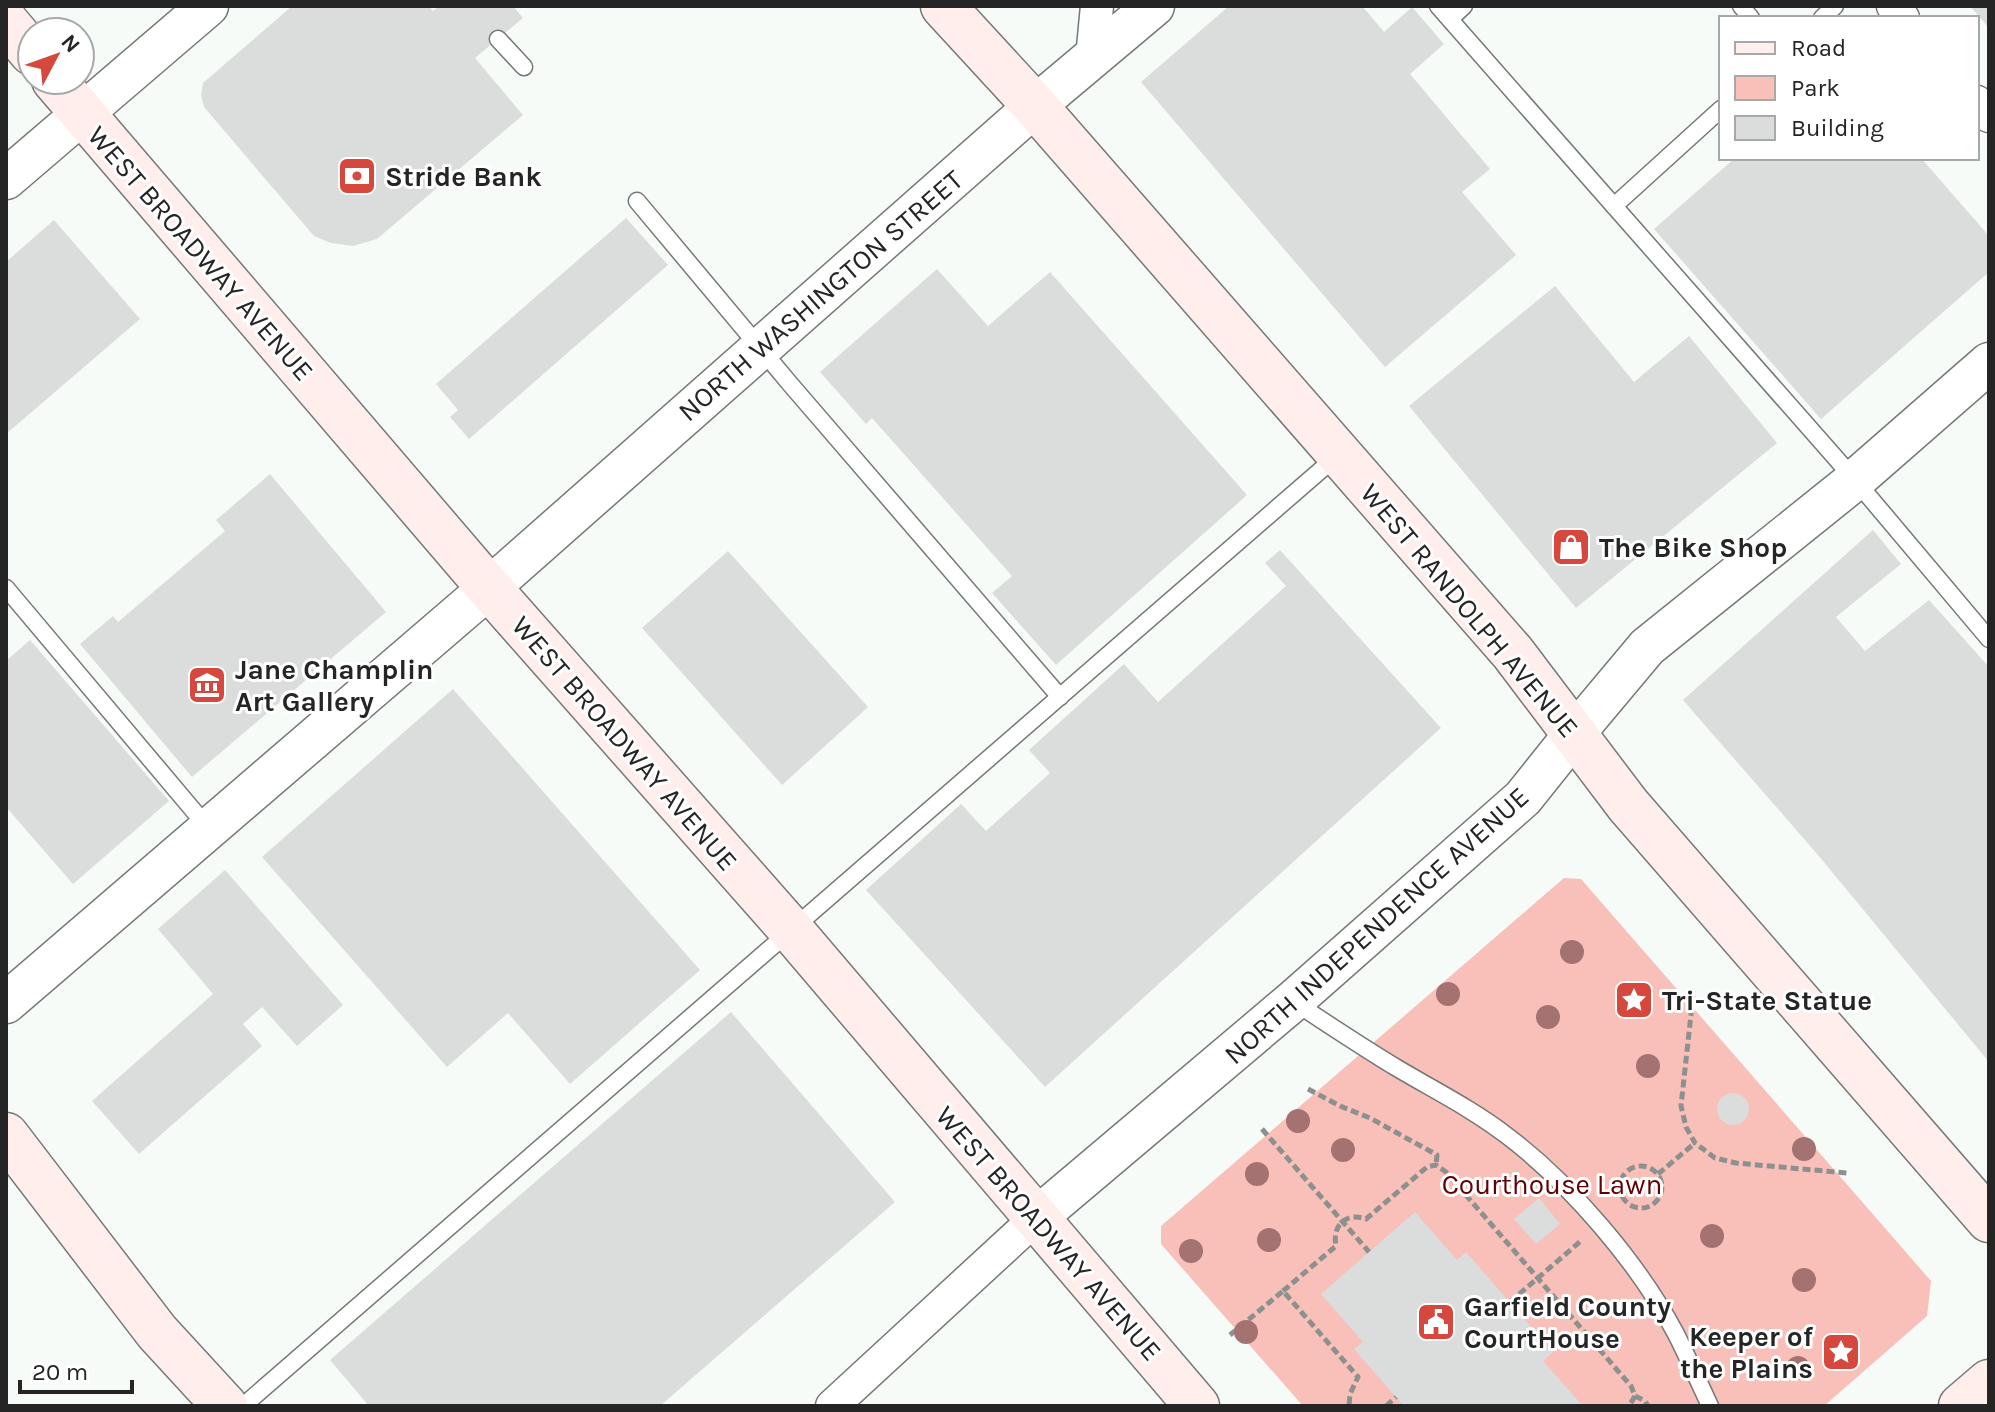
<svg xmlns="http://www.w3.org/2000/svg" width="1995" height="1412" font-family="Karla,sans-serif">
<style>
.green{fill:#f8c0b8}
.building{fill:#dadddb}
.lines{fill:none;stroke-linecap:round;stroke-linejoin:round}
.service-casing{stroke:#757875;stroke-width:19}
.minor-casing{stroke:#757875;stroke-width:35}
.tertiary-casing{stroke:#757875;stroke-width:43}
.secondary-casing{stroke:#757875;stroke-width:47}
.path{stroke:#8d908e;stroke-width:5;stroke-dasharray:8 4;stroke-linecap:butt}
.service{stroke:#fff;stroke-width:16}
.minor{stroke:#fff;stroke-width:32}
.tertiary{stroke:#fff;stroke-width:40}
.secondary{stroke:#ffeeec;stroke-width:44}
.tree{fill:#a57272}
.labels{text-anchor:middle;stroke-width:6;stroke-linejoin:round;paint-order:stroke}
.poi-label{font-size:28px;font-weight:bold;fill:#242524;stroke:#fff;text-anchor:start}
.street-label{font-size:28px;fill:#242524;stroke:#fff}
.park-label{font-size:28px;fill:#620104;stroke:#fff}
</style>
<rect width="100%" height="100%" fill="#f7fbf8"/>
<!-- green -->
<path class="green" d="M 1564,878 L 1581,879 L 1931,1281 L 1927,1316 L 1824,1406 L 1303,1406 L 1161,1244 L 1161,1226 Z"/>
<!-- building -->
<g class="building">
<path d="M 292,6 L 429,6 L 433,11 L 439,6 L 513,6 L 523,18 L 475,58 L 523,115 L 377,239 L 353,246 L 331,243 L 314,236 L 204,107 L 201,95 L 203,83 Z"/>
<path d="M 1229,6 L 1362,6 L 1384,32 L 1412,7 L 1444,44 L 1410,74 L 1490,169 L 1462,192 L 1516,255 L 1385,367 L 1141,82 Z"/>
<path d="M 1970,6 L 1989,6 L 1989,28 Z"/>
<path d="M 1735,158 L 1921,158 L 1989,236 L 1989,272 L 1821,419 L 1654,229 Z"/>
<path d="M 626,218 L 668,265 L 469,439 L 450,417 L 458,410 L 436,384 Z"/>
<path d="M 54,220 L 140,319 L 6,434 L 6,262 Z"/>
<path d="M 937,269 L 988,326 L 1050,272 L 1247,495 L 1056,665 L 992,593 L 1012,576 L 872,418 L 866,424 L 820,372 Z"/>
<path d="M 1555,286 L 1634,382 L 1689,336 L 1777,443 L 1576,608 L 1409,406 Z"/>
<path d="M 270,474 L 386,612 L 192,777 L 80,644 L 113,616 L 118,622 L 225,531 L 216,520 Z"/>
<path d="M 1873,530 L 1901,564 L 1836,617 L 1865,651 L 1929,600 L 1989,667 L 1989,1062 L 1818,855 L 1683,700 Z"/>
<path d="M 1280,550 L 1441,728 L 1045,1087 L 866,890 L 961,804 L 986,831 L 1050,773 L 1029,750 L 1124,664 L 1158,702 L 1286,586 L 1265,563 Z"/>
<path d="M 728,551 L 868,707 L 782,785 L 642,628 Z"/>
<path d="M 30,640 L 169,801 L 73,884 L 6,807 L 6,661 Z"/>
<path d="M 453,689 L 700,970 L 570,1084 L 508,1013 L 447,1067 L 262,857 Z"/>
<path d="M 225,870 L 343,1005 L 297,1046 L 262,1007 L 243,1024 L 262,1046 L 139,1154 L 92,1101 L 213,994 L 158,929 Z"/>
<path d="M 731,1012 L 895,1202 L 660,1406 L 369,1406 L 330,1360 Z"/>
<circle cx="1733" cy="1109" r="16"/>
<path d="M 1539,1198 L 1560,1224 L 1536,1244 L 1514,1219 Z"/>
<path d="M 1415,1212 L 1457,1260 L 1466,1252 L 1553,1352 L 1543,1361 L 1583,1406 L 1404,1406 L 1354,1349 L 1363,1342 L 1321,1294 Z"/>
</g>
<g class="lines">
<!-- service casing -->
<g class="service-casing">
<g id="service">
<path d="M 1438,6 L 1855,480 L 1989,639"/>
<path d="M 1741,6 L 1751,18"/>
<path d="M 1822,18 L 1835,6"/>
<path d="M 1450,19 L 1464,6"/>
<path d="M 498,39 L 524,67"/>
<path d="M 637,201 L 791,385 L 1060,697"/>
<path d="M 1614,206 L 1721,109"/>
<path d="M 6,588 L 209,829"/>
<path d="M 1294,1002 C 1328,1024 1362,1047 1397,1068 C 1434,1090 1472,1109 1506,1135 C 1570,1183 1639,1264 1676,1334 C 1688,1358 1699,1382 1710,1406"/>
<path d="M 243,1406 L 1337,456"/>
</g>
</g>
<!-- minor casing -->
<g class="minor-casing">
<g id="minor">
<path d="M 1893,6 L 1903,18"/>
<path d="M 1092,58 L 1097,6"/>
<path d="M 1977,102 L 1989,116"/>
<path d="M 832,1406 L 1035,1219"/>
</g>
</g>
<!-- tertiary casing -->
<g class="tertiary-casing">
<g id="tertiary">
<path d="M 6,179 L 208,6"/>
<path d="M 6,1003 L 489,588 L 1035,106 L 1154,6"/>
<path d="M 1035,1219 L 1293,1001 L 1523,798 L 1575,733 L 1647,647 L 1855,480 L 1989,363"/>
</g>
</g>
<!-- secondary casing -->
<g class="secondary-casing">
<g id="secondary">
<path d="M 943,6 L 1035,106 L 1513,653 L 1628,805 L 1989,1220"/>
<path d="M 6,22 L 32,53"/>
<path d="M 54,80 L 489,588 L 792,931 L 1197,1406"/>
<path d="M 6,1135 L 157,1332 L 225,1406"/>
<path d="M 1961,1406 L 1989,1382"/>
</g>
</g>
<!-- path -->
<g class="path">
<path d="M 1693,996 L 1681,1106 L 1686,1127 L 1695,1143 L 1715,1158 L 1736,1163 L 1847,1173"/>
<path d="M 1308,1089 L 1340,1106 L 1370,1118 L 1437,1155 L 1436,1165"/>
<path d="M 1262,1129 L 1369,1252"/>
<circle cx="1641" cy="1187" r="21"/>
<path d="M 1658,1174 L 1695,1143"/>
<path d="M 1283,1291 L 1336,1246 C 1332,1225 1346,1212 1366,1219 L 1427,1167 L 1436,1165 L 1446,1172 L 1631,1386 L 1635,1396 L 1629,1406"/>
<path d="M 1510,1302 L 1582,1240"/>
<path d="M 1230,1335 L 1283,1291 L 1358,1377 L 1350,1394 L 1349,1406"/>
<path d="M 1635,1396 L 1645,1401 L 1648,1406"/>
<path d="M 1386,1406 L 1396,1397"/>
</g>
<!-- service -->
<use href="#service" class="service"/>
<!-- minor -->
<use href="#minor" class="minor"/>
<!-- tertiary -->
<use href="#tertiary" class="tertiary"/>
<!-- secondary -->
<use href="#secondary" class="secondary"/>
</g>
<!-- trees -->
<g class="tree">
<circle cx="1572" cy="952" r="12"/>
<circle cx="1448" cy="994" r="12"/>
<circle cx="1548" cy="1017" r="12"/>
<circle cx="1648" cy="1066" r="12"/>
<circle cx="1298" cy="1121" r="12"/>
<circle cx="1804" cy="1149" r="12"/>
<circle cx="1343" cy="1150" r="12"/>
<circle cx="1257" cy="1174" r="12"/>
<circle cx="1712" cy="1236" r="12"/>
<circle cx="1269" cy="1240" r="12"/>
<circle cx="1191" cy="1251" r="12"/>
<circle cx="1804" cy="1280" r="12"/>
<circle cx="1246" cy="1332" r="12"/>
<circle cx="1798" cy="1368" r="12"/>
</g>
<!-- icons -->
<defs>
<g id="bank-square" transform="scale(2)"><rect x="-9" y="-9" width="18" height="18" rx="4" fill="#d6483e" stroke="#fff"/><path d="M-6-4H6V4H-6ZM0-2.3a2.3 2.3 0 1 0 0 4.6a2.3 2.3 0 1 0 0-4.6Z" fill="#fff"/></g>
<g id="shop-square" transform="scale(2)"><rect x="-9" y="-9" width="18" height="18" rx="4" fill="#d6483e" stroke="#fff"/><path d="M-5-2.5h2.3a2.7 3.5 0 0 1 5.4 0H5L5.5 6h-11ZM-1.5-2.5h3a1.5 2.3 0 0 0-3 0Z" fill="#fff"/></g>
<g id="museum-square" transform="scale(2)"><rect x="-9" y="-9" width="18" height="18" rx="4" fill="#d6483e" stroke="#fff"/><path d="M0-6L6-3V-2H-6V-3ZM-5-1h2V3h-2ZM-1-1h2V3h-2ZM3-1h2V3H3ZM-6 4H6V6H-6Z" fill="#fff"/></g>
<g id="sight-square" transform="scale(2)"><rect x="-9" y="-9" width="18" height="18" rx="4" fill="#d6483e" stroke="#fff"/><path d="M0-6L1.8-2.2L6-1.7L2.9 1.2L3.7 5.4L0 3.3L-3.7 5.4L-2.9 1.2L-6-1.7L-1.8-2.2Z" fill="#fff"/></g>
<g id="civic-square" transform="scale(2)"><rect x="-9" y="-9" width="18" height="18" rx="4" fill="#d6483e" stroke="#fff"/><path d="M-.6-6.5H3V-4.5H.6V-3L4-1V1h2V6H-6V1h2V-1L-.6-3ZM-1.2 2.5V6h2.4V2.5Z" fill="#fff"/></g>
</defs>
<g fill-rule="evenodd">
<use href="#bank-square" x="357" y="176"/>
<use href="#shop-square" x="1571" y="547"/>
<use href="#museum-square" x="207" y="685"/>
<use href="#sight-square" x="1634" y="1000"/>
<use href="#civic-square" x="1436" y="1322"/>
<use href="#sight-square" x="1841" y="1352"/>
</g>
<g class="labels">
<!-- poi labels -->
<g class="poi-label">
<text x="385" y="186">Stride Bank</text>
<text x="1599" y="557">The Bike Shop</text>
<text x="235" y="679">Jane Champlin<tspan x="235" dy="32">Art Gallery</tspan></text>
<text x="1662" y="1010">Tri-State Statue</text>
<text x="1464" y="1316">Garfield County<tspan x="1464" dy="32">CourtHouse</tspan></text>
<text x="1813" y="1346" text-anchor="end">Keeper of<tspan x="1813" dy="32">the Plains</tspan></text>
</g>
<!-- street labels -->
<g class="street-label">
<text transform="translate(201 253) rotate(49)" y="10">WEST BROADWAY AVENUE</text>
<text transform="translate(820 295) rotate(-41)" y="10">NORTH WASHINGTON STREET</text>
<text transform="translate(1470 610) rotate(50)" y="10">WEST RANDOLPH AVENUE</text>
<text transform="translate(625 743) rotate(49)" y="10">WEST BROADWAY AVENUE</text>
<text transform="translate(1376 925) rotate(-42)" y="10">NORTH INDEPENDENCE AVENUE</text>
<text transform="translate(1049 1233) rotate(49)" y="10">WEST BROADWAY AVENUE</text>
</g>
<!-- park labels -->
<g class="park-label">
<text x="1552" y="1194">Courthouse Lawn</text>
</g>
</g>
<!-- border -->
<rect width="1995" height="1412" fill="none" stroke="#242524" stroke-width="16"/>
<!-- legend -->
<rect x="1719" y="16" width="260" height="144" fill="#ffffff" stroke="#a7a8a7" stroke-width="2"/>
<rect x="1735" y="42" width="40" height="12" fill="#ffeeec" stroke="#a7a8a7" stroke-width="2"/>
<text x="1791" y="56" font-size="24" fill="#242524">Road</text>
<rect x="1735" y="76" width="40" height="24" fill="#f8c0b8" stroke="#a7a8a7" stroke-width="2"/>
<text x="1791" y="96" font-size="24" fill="#242524">Park</text>
<rect x="1735" y="116" width="40" height="24" fill="#dadddb" stroke="#a7a8a7" stroke-width="2"/>
<text x="1791" y="136" font-size="24" fill="#242524">Building</text>
<!-- north arrow -->
<g transform="translate(56 56) rotate(49)"><circle r="38" fill="#ffffff" stroke="#a7a8a7" stroke-width="2"/>
<path d="M0-6L14 30L0 20L-14 30Z" fill="#d6483e"/>
<text y="-12" font-size="22" font-weight="bold" text-anchor="middle" fill="#242524">N</text>
</g>
<!-- scale -->
<path d="M20 1380v12h112v-12" fill="none" stroke="#242524" stroke-width="4"/>
<text x="32" y="1380" font-size="24" fill="#242524" stroke="#ffffff" stroke-width="6" paint-order="stroke">20 m</text>
</svg>
